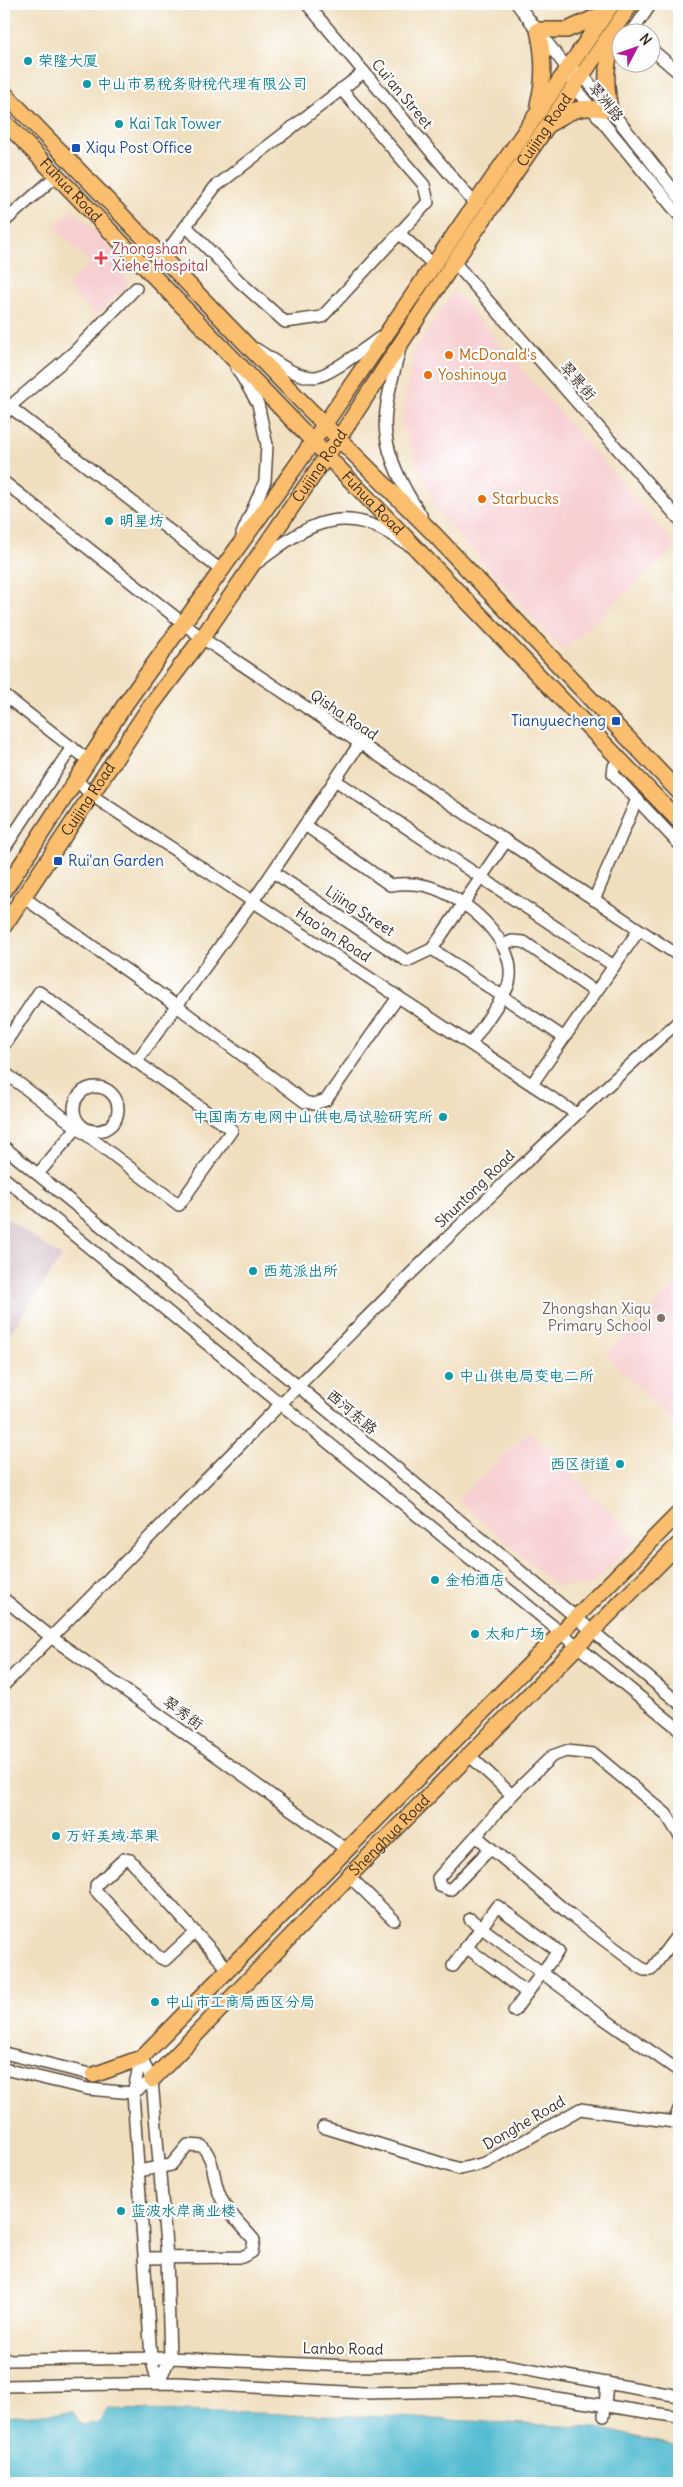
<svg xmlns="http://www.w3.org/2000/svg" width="683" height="2487" font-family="Delius,'LXGW WenKai TC',sans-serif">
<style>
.built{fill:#f7cfd1}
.industrial{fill:#d2bdc6}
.water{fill:#53bbd0;stroke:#477277}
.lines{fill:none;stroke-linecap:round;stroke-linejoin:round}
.minor-casing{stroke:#564536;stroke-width:14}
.major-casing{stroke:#564536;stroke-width:18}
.minor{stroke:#fff;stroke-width:11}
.major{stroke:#fabe6e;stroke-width:15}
.culture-dot{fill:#0f9aa8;stroke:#fff;stroke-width:2}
.transit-dot{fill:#1a4fb4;stroke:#fff;stroke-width:2}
.health-dot{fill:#e0444e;stroke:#fff;stroke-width:2}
.food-dot{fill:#e8710a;stroke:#fff;stroke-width:2}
.education-dot{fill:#8d6e63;stroke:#fff;stroke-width:2}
.labels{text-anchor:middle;stroke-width:4.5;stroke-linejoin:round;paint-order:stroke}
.culture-label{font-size:15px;fill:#0d838f;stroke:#fff;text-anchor:start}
.street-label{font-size:15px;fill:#3b2a1e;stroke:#fff}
.transit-label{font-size:15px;fill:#164399;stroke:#fff;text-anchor:start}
.health-label{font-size:15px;fill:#be3a42;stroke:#fff;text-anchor:start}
.food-label{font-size:15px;fill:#c56008;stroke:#fff;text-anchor:start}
.education-label{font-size:15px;fill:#785e54;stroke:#fff;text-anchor:end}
</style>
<rect width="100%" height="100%" fill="#fff"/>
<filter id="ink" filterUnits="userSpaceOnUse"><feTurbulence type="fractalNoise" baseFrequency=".02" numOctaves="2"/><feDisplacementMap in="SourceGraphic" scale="10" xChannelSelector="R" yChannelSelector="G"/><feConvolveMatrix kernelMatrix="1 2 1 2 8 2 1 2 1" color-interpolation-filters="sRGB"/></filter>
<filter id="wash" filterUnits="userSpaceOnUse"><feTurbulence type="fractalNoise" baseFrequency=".0096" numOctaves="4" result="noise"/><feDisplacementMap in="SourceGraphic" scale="20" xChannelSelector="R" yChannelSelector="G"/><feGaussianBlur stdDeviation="1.12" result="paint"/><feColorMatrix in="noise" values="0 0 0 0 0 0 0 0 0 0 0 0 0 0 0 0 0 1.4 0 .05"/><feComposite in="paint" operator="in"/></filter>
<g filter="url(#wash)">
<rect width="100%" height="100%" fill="#f0dfbf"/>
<!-- built -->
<g class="built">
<path d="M 73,209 L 116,253 L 128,284 L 95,316 L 66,286 L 90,263 L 55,227 Z"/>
<path d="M 454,291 L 676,546 L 563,651 L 441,516 L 401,424 L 414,351 Z"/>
<path d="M 679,1280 L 679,1428 L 606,1355 Z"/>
<path d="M 529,1431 L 637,1539 L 590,1586 L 555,1585 L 458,1500 Z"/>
</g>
<!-- industrial -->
<path class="industrial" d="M 4,1216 L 62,1257 L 4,1342 Z"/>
<!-- water -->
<path class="water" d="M 107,2409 L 396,2417 L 598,2428 L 679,2447 L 679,2483 L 4,2483 L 4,2417 L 72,2412 L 81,2425 L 99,2423 Z"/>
</g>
<g filter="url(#ink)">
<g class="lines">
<!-- minor casing -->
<g class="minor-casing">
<g id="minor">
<path d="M 307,4 L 474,203"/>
<path d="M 517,4 L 567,68 L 574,87 L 679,215"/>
<path d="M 632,32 L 651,4"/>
<path d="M 650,48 L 679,73"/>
<path d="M 576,72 L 582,74 L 679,197"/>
<path d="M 4,222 L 56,176"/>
<path d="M 186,226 L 240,282 L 285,322 L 322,317 L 428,202 L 424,185 L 341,89"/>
<path d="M 400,234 L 433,264"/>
<path d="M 162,258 L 215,187 L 364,72"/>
<path d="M 454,262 L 679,519"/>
<path d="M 400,348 C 394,375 382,407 386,435 C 390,464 405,491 421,515"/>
<path d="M 256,349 C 273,359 294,378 315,377 C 329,376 368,346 381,337"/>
<path d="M 236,367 L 258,404 L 267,445 L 265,481 L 242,534"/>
<path d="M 10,407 L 222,571"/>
<path d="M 4,415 L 15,402 L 74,352 L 136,288"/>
<path d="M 4,482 L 202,638 L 679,956"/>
<path d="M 258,562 C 292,537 324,509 369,524 C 382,528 396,538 409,545"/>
<path d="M 4,695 L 88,760"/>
<path d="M 620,760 L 614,766 L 613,774 L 679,844"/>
<path d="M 76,779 L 91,795 L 575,1113"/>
<path d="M 335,780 L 614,966"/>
<path d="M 305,825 L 390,885 C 403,883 414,883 427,886 C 464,896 519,941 509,983 C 507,994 478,1032 471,1044"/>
<path d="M 4,849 L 72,747"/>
<path d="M 273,872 L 407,961 L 432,949 L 563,1037"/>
<path d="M 23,897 L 178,1007 L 305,1102 L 314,1104 L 326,1100 L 398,997"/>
<path d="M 594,900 L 637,799"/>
<path d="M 502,945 L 512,941 L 524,942 L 595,992"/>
<path d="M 432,949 L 506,841"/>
<path d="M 4,1045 L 39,992 L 232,1130 L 179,1205 L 4,1072"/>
<path d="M 136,1062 L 253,901 L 360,743"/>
<path d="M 532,1084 L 639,930"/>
<circle cx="96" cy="1109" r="22"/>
<path d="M 4,1147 L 299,1387 L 679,1703"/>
<path d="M 38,1174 L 80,1124"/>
<path d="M 4,1178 L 679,1729"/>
<path d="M 4,1599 L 51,1637 L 346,1849"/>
<path d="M 4,1685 C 226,1461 443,1231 679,1021"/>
<path d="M 469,1755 L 512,1795"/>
<path d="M 679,1835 L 666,1814 L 594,1754 L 566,1751 L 552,1756 L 512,1795 L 476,1836 L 572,1916 L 644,1970 L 651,1970 L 679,1933"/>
<path d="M 476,1836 L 438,1878 L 440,1886 L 450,1890 L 490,1849"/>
<path d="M 349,1876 L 394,1920"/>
<path d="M 470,1919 L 600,2016 L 679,2071"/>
<path d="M 195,1932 L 165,1960 L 157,1956 L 96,1891 L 96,1885 L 124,1859 L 130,1860 L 228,1969"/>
<path d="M 466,1947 L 527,1993"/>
<path d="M 453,1966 L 497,1906 L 558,1951 L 514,2011"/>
<path d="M 4,2053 L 94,2075"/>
<path d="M 141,2058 L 152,2080 L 167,2257 L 170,2358 L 158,2383 L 151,2358 L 133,2093 Z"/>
<path d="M 4,2069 L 88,2089 L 133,2093 L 152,2080"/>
<path d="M 674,2122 L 679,2109"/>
<path d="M 323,2127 L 460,2169 L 485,2163 L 580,2109 L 674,2122"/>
<path d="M 138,2171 L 171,2165 L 188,2145 L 202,2146 C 216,2161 212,2181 222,2200 C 229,2214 244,2228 254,2240 L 252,2252 L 242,2257 L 144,2258"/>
<path d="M 4,2360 L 170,2358 L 349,2366 L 500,2364 L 679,2396"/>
<path d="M 4,2386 L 176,2383 L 364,2393 L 504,2390 L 679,2417"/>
<path d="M 604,2416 L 607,2383"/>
</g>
</g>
<!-- major casing -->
<g class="major-casing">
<g id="major">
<path d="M 4,93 L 301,401 L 433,533 L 679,792"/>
<path d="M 538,104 C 545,79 544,55 538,30 L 567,30 L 603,14"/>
<path id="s1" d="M 4,121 L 679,821"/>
<path d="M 553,122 C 575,107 584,106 610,110 C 605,81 605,65 615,36"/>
<path d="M 4,891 L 126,703 L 294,469 L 612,4"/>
<path id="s2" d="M 4,926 L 147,711 L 202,638 L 339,438 L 454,262 L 631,4"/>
<path d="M 94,2075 L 141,2058 L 679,1513"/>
<path id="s3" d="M 152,2080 L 349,1876 L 679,1544"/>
</g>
</g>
<!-- minor -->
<use href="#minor" class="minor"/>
<!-- major -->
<use href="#major" class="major"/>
</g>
</g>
<!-- markers -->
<g class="culture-dot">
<circle cx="28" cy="61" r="5"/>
<circle cx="87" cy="84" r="5"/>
<circle cx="119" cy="124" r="5"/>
<circle cx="109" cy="521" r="5"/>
<circle cx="443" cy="1117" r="5"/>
<circle cx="253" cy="1271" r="5"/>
<circle cx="449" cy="1376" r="5"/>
<circle cx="620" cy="1464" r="5"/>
<circle cx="435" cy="1580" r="5"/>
<circle cx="475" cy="1634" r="5"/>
<circle cx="56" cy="1836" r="5"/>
<circle cx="155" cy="2002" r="5"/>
<circle cx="121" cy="2211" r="5"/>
</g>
<g class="transit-dot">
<rect x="71" y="143" width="10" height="10" rx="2.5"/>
<rect x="611" y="716" width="10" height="10" rx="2.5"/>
<rect x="53" y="856" width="10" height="10" rx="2.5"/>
</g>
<path class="health-dot" d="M98.5 250.5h5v5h5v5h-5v5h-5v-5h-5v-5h5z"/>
<g class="food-dot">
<circle cx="449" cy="355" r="5"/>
<circle cx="428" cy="375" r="5"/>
<circle cx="482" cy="499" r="5"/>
</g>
<circle class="education-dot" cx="661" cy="1318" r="5"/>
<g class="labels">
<!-- culture labels -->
<g class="culture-label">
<text x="38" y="66">荣隆大厦</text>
<text x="97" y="89">中山市易税务财税代理有限公司</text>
<text x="129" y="129">Kai Tak Tower</text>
<text x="119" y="526">明星坊</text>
<text x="433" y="1122" text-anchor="end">中国南方电网中山供电局试验研究所</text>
<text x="263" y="1276">西苑派出所</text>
<text x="459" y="1381">中山供电局变电二所</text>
<text x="610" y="1469" text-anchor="end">西区街道</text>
<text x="445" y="1585">金柏酒店</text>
<text x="485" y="1639">太和广场</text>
<text x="66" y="1841">万好美域·苹果</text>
<text x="165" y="2007">中山市工商局西区分局</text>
<text x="131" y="2216">蓝波水岸商业楼</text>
</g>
<!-- street labels -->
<g class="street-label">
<text transform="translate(402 94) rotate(50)" y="5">Cui'an Street</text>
<text transform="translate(606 102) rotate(51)" y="5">翠洲路</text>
<text dy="5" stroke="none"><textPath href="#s2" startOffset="962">Cuijing Road</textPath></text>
<text dy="5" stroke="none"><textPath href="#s1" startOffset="96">Fuhua Road</textPath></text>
<text transform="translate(578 381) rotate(49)" y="5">翠景街</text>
<text dy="5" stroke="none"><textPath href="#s2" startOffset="558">Cuijing Road</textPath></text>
<text dy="5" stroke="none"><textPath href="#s1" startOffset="531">Fuhua Road</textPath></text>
<text transform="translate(344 715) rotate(34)" y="5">Qisha Road</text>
<text dy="5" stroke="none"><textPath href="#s2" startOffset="152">Cuijing Road</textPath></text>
<text transform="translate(360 911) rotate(33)" y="5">Lijing Street</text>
<text transform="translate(333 935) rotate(33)" y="5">Hao'an Road</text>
<text transform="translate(475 1189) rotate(-44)" y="5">Shuntong Road</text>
<text transform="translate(352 1412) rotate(40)" y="5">西河东路</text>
<text transform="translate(183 1713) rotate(36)" y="5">翠秀街</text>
<text dy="5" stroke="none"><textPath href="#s3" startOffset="341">Shenghua Road</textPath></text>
<text transform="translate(524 2123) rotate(-30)" y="5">Donghe Road</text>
<text transform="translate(343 2349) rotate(1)" y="5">Lanbo Road</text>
</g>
<!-- transit labels -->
<g class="transit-label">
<text x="86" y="153">Xiqu Post Office</text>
<text x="606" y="726" text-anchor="end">Tianyuecheng</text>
<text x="68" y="866">Rui'an Garden</text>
</g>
<!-- health labels -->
<g class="health-label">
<text x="112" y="254">Zhongshan<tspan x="112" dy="17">Xiehe Hospital</tspan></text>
</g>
<!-- food labels -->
<g class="food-label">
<text x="459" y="360">McDonald's</text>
<text x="438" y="380">Yoshinoya</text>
<text x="492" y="504">Starbucks</text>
</g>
<!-- education labels -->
<g class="education-label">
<text x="651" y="1314">Zhongshan Xiqu<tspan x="651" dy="17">Primary School</tspan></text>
</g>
</g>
<!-- margin -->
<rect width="683" height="2487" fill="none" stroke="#fff" stroke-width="20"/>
<!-- north arrow -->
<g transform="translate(636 48) rotate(49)"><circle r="24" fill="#ffffff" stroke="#b1aaa5"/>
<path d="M0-4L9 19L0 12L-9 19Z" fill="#b5179e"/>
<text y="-8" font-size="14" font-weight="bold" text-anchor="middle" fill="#3b2a1e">N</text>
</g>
</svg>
